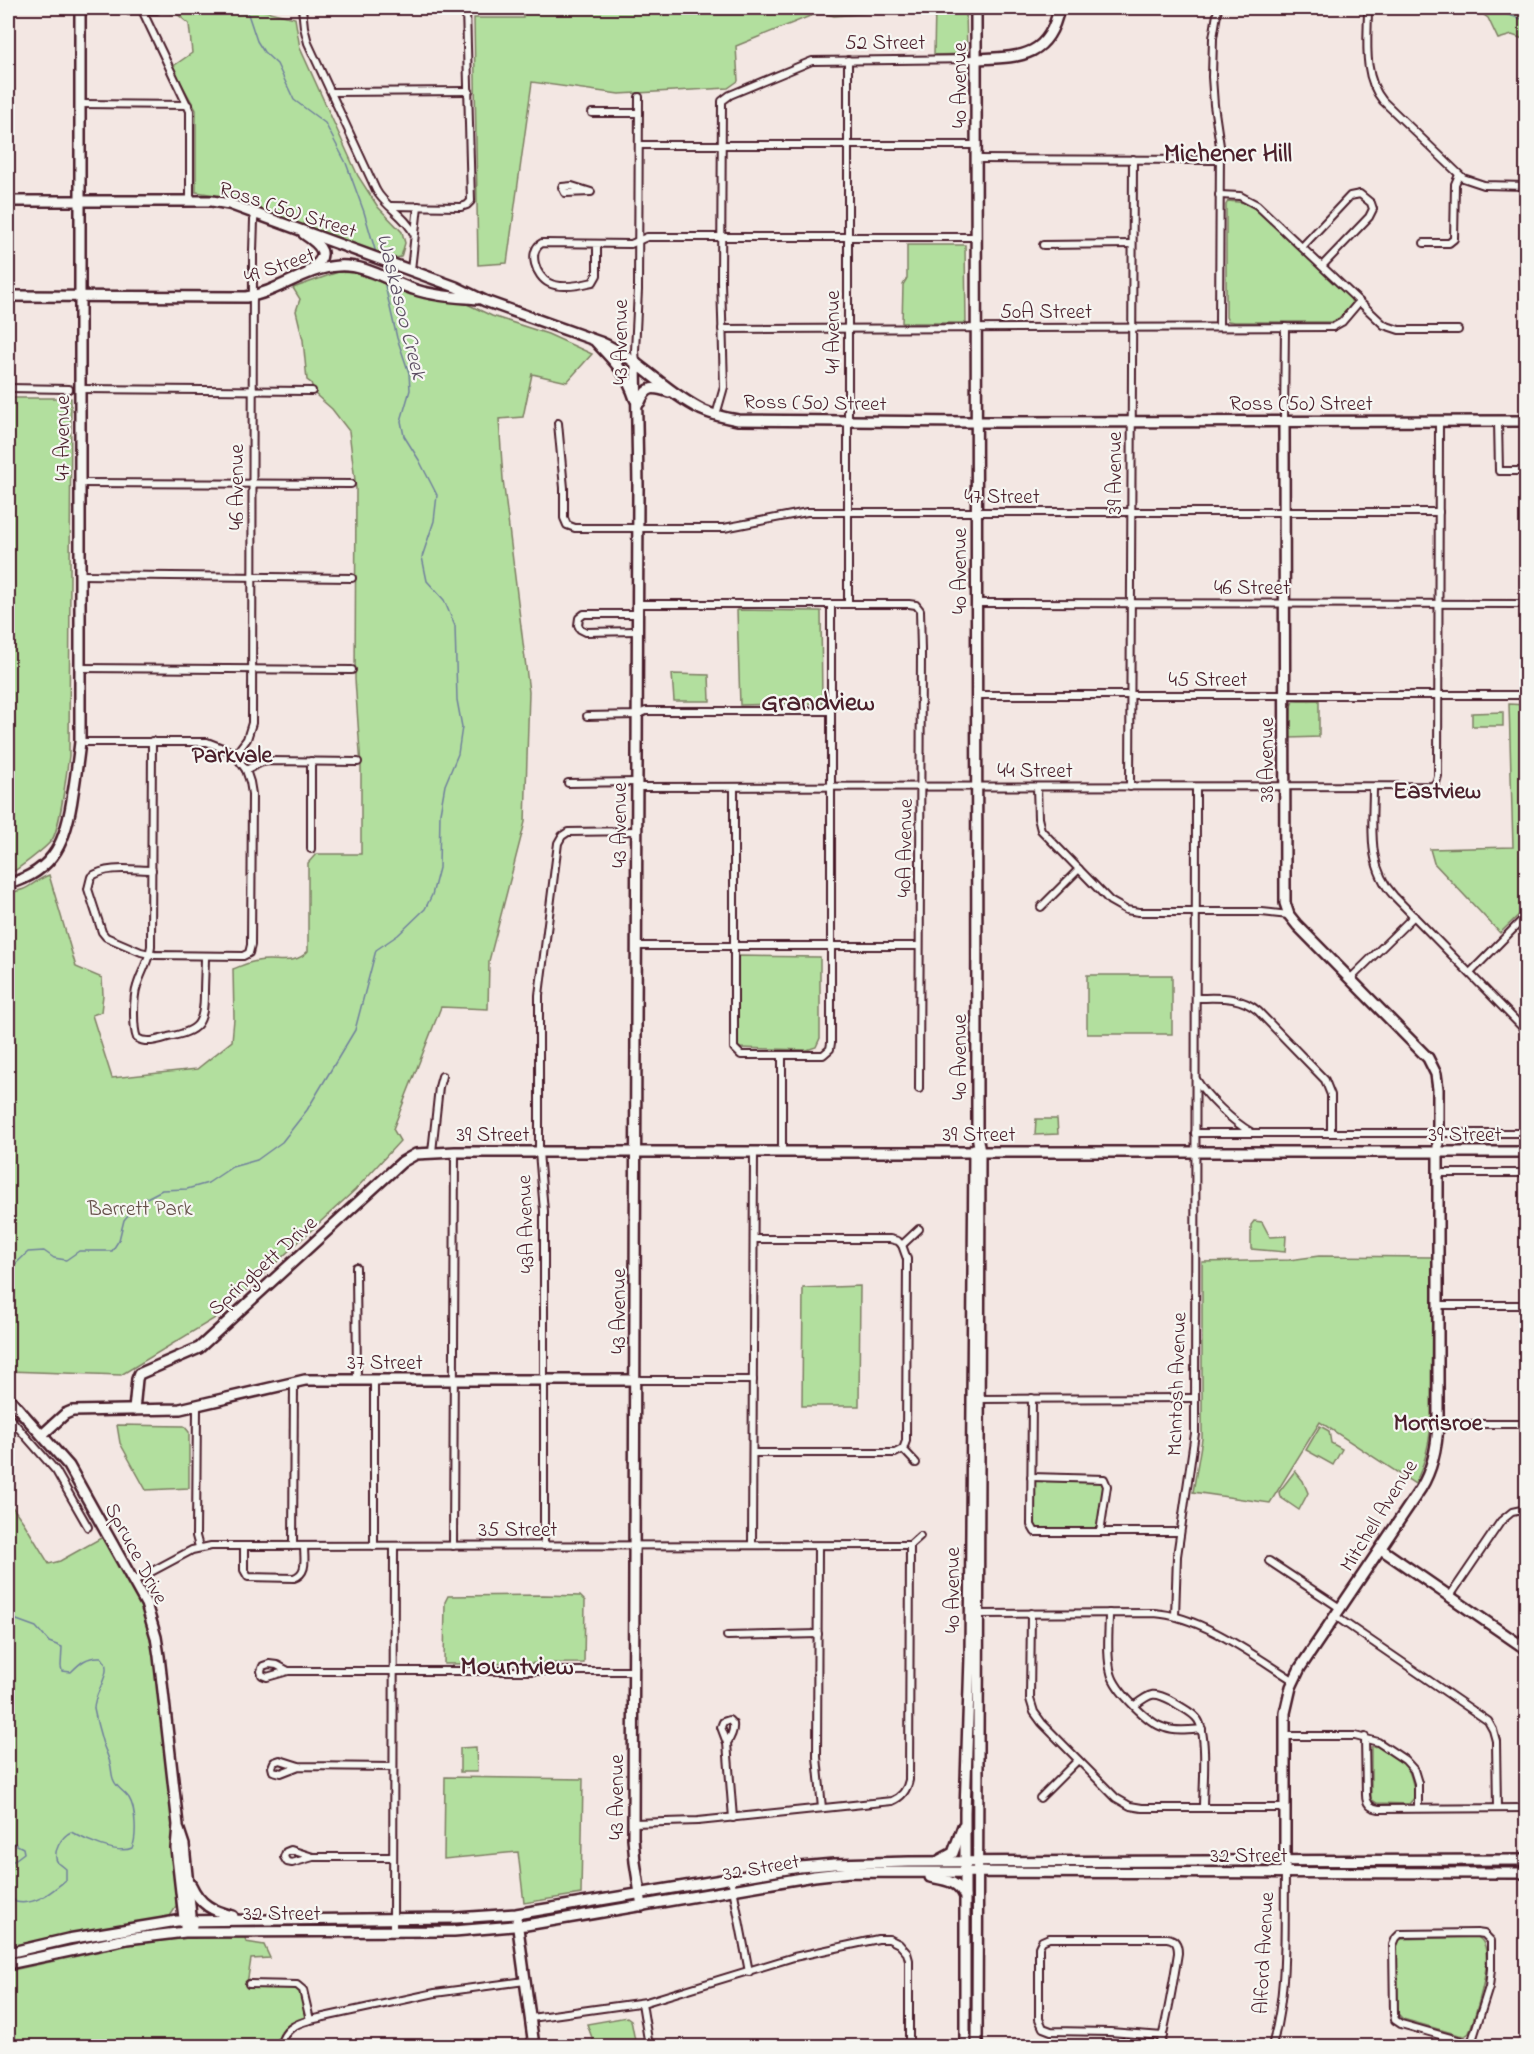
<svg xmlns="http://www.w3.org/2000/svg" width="1534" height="2054" font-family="'Indie Flower',sans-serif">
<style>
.green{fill:#b2df9e;stroke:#7e7f64;stroke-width:1.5}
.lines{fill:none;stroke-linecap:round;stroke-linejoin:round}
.stream{stroke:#70809c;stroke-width:1.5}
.street-casing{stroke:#4a1f2b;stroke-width:10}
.secondary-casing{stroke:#4a1f2b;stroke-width:14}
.street{stroke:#f6f6f2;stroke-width:6}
.secondary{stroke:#f6f6f2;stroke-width:9}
.labels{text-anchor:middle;stroke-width:4.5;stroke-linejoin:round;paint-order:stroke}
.street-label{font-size:21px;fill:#4a1f2b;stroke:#f6f6f2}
.park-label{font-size:21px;fill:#644f48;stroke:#f6f6f2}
.water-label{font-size:22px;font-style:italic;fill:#5d4f64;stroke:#f6f6f2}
.quarter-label{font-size:24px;font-weight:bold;fill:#4a1f2b;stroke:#f6f6f2}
.district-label{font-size:27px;font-weight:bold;fill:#4a1f2b;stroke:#f6f6f2}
</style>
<rect width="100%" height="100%" fill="#f3e7e3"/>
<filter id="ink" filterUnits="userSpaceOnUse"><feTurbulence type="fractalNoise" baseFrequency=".0167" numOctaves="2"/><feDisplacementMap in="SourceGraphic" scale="12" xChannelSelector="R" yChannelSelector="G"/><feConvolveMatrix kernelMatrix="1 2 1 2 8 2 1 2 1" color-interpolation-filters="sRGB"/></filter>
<g filter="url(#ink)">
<!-- green -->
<g class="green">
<path d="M 156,8 L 253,8 L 295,18 L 300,48 L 358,176 L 378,207 L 402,232 L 405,243 L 401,257 L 389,259 L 229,197 L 196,192 L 196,110 L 172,67 L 192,53 L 189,24 L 177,14 L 156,12 Z"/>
<path d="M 523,8 L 966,8 L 967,54 L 934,55 L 935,8 L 834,16 L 820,12 L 736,46 L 738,81 L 728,88 L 619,94 L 532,82 L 507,263 L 478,265 L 474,18 L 523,18 Z"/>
<path d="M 1474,8 L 1526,8 L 1526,40 L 1512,35 L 1498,39 L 1488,18 Z"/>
<path d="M 1228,201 L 1247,203 L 1254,208 L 1350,295 L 1352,304 L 1339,318 L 1332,322 L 1234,322 L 1228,321 L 1226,317 L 1226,205 Z"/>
<path d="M 907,245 L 965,245 L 966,323 L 902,323 L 903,285 L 907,278 Z"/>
<path d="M 338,272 L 355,273 L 422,297 L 467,304 L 492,316 L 548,334 L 592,354 L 567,382 L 532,374 L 523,417 L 499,419 L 503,479 L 529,692 L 525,822 L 489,961 L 488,1009 L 441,1007 L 393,1129 L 400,1141 L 355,1190 L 217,1317 L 121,1375 L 8,1371 L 8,892 C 28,892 31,882 49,875 L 76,967 L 102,978 L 103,995 L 101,1012 L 92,1015 L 112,1078 L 197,1069 L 232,1041 L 234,1019 L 233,969 C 241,966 249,962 257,961 C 275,957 294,967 308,951 L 308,863 L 316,854 L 361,854 L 361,767 L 355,679 L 356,489 L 349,431 L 332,409 L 315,394 L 311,383 L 307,380 L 303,340 L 296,311 L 300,299 L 293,288 Z"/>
<path d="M 8,398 L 71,398 L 69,756 C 66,774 61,826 52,840 C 45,849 18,869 8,875 Z"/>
<path d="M 737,610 L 821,611 L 822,703 L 740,705 Z"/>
<path d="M 672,674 L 709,675 L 710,701 L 674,701 Z"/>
<path d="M 1319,700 L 1319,737 L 1290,738 L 1291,706 L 1293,701 Z"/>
<path d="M 1509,704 L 1526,705 L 1526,908 L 1500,933 L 1434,863 L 1430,849 L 1513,847 Z"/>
<path d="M 1503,712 L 1503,726 L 1472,726 L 1472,713 Z"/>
<path d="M 738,956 L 820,957 L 820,1038 L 816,1047 L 807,1050 L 738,1048 Z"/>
<rect x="1087" y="975" width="85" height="59"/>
<path d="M 1036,1119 L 1057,1119 L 1058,1134 L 1035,1135 Z"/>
<path d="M 1254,1221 L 1262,1222 L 1270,1237 L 1286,1236 L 1285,1252 L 1251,1249 L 1251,1225 Z"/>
<path d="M 1319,1256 L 1432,1257 L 1431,1425 C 1429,1446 1425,1464 1415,1484 L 1320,1422 L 1270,1503 L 1193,1492 L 1202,1439 L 1202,1262 L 1289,1260 Z"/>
<path d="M 860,1286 L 859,1406 L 802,1406 L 803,1288 Z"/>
<path d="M 117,1425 L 184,1426 L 189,1432 L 189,1488 L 146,1490 L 120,1443 Z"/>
<path d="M 1320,1426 L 1329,1431 L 1331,1443 L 1342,1449 L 1333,1465 L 1306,1450 Z"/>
<path d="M 1295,1471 L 1303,1481 L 1308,1493 L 1299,1510 L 1280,1497 L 1279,1492 Z"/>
<path d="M 1031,1477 L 1106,1480 L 1100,1532 L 1037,1533 L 1031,1525 Z"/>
<path d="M 8,1501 L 24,1523 L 49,1564 L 60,1561 L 108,1534 L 140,1592 L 156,1637 L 176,1848 L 176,1907 L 170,1916 L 8,1948 Z"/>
<path d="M 544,1595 L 580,1596 L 585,1601 L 584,1663 L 444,1664 L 445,1602 L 448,1596 Z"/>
<path d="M 1379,1746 C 1406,1763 1411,1765 1415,1797 L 1409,1804 L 1377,1803 L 1371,1799 L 1371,1747 Z"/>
<path d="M 476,1747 L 477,1772 L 460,1772 L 460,1748 Z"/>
<path d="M 445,1777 L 583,1779 L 581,1894 L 524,1903 L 518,1852 L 444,1859 Z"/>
<path d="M 196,1937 L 245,1937 L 246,1942 L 264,1945 L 270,1958 L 251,1959 L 247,1984 L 300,1987 L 310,2020 L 294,2025 L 280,2046 L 8,2046 L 8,1971 L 143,1942 Z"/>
<path d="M 1477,1937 C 1500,1946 1475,2015 1469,2033 L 1465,2036 L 1459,2035 L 1403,2019 L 1398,2014 L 1397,1944 L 1400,1939 Z"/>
<path d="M 627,2017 L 631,2020 L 636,2046 L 595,2046 L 587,2024 Z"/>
</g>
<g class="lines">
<!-- stream -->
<g class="stream">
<path d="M 246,8 L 257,41 L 264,52 L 277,64 L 294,100 L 325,123 L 346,163 L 364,212 L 376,253"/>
<path d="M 1496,8 L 1498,12 L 1526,20"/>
<path d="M 8,1271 L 28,1252 L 44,1251 L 54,1258 L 66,1260 L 79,1251 L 112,1251 L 119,1240 L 124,1220 L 139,1202 L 162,1190 L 187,1189 L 208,1183 L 232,1167 L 257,1160 L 282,1142 L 307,1110 L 355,1030 L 376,950 L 398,935 L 425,909 L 432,895 L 439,868 L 440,813 L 445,785 L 458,754 L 462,727 L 457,700 L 455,626 L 444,600 L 427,581 L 422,557 L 434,521 L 437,495 L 419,460 L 404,436 L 401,421 L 410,390 L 409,373 L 397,338 L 384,281"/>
<path d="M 8,1601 L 14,1619 L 36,1627 L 49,1642 L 62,1647 L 61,1666 L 62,1671 L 71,1672 C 80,1663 87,1656 101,1657 C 116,1671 93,1692 94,1709 C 96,1719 99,1731 102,1741 C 104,1748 108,1755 110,1763 C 112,1769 111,1775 114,1781 C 117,1788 125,1792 129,1798 C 136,1809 137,1837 132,1848 C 118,1855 85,1840 71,1832 C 62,1836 51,1853 58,1863 C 59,1863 66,1869 66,1869 L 66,1880 C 52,1891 36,1906 16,1902 L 8,1894"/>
<path d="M 8,1843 L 11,1842 L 23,1848 L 24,1853 L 8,1865"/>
<path d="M 8,2013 L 15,2038 L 12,2046"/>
</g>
<!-- street casing -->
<g class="street-casing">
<g id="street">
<path d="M 302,8 L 304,27 L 308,43 L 376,190 C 385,207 406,216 414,234"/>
<path d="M 1218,8 L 1213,38 L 1212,77 L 1214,105 L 1220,146 L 1219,327"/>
<path d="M 1368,8 C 1368,38 1362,76 1383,101 L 1463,178 L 1484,185 L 1526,186"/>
<path d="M 80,10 L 157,10"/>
<path d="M 142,10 L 190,111 L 190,200"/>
<path d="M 848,60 L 848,604"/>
<path d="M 331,92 L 469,91"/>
<path d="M 80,104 L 188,105"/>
<path d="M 592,113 L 639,113"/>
<path d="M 639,145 L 977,145"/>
<path d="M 977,159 L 1219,160"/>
<path d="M 572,186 L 591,192 L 565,193 L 562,187 Z"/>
<path d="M 1219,195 L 1240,196 L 1257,205 L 1384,325 L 1399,330 L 1458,330"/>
<path d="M 390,206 L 461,207 L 467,205 L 471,201 L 466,8"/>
<path d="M 1424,243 L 1449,243 L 1454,239 L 1455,184 L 1459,175"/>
<path d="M 597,244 L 597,275 L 593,282 C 581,285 561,289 549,283 C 536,277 527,251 542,243 L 631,244 L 647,237 L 977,237"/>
<path d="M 1043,245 L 1132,244"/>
<path d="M 1302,247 L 1350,196 L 1360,194 L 1371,203 L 1373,209 L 1369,217 L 1322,266"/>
<path d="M 411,270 L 418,206"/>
<path d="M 722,329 L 1333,327 L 1342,322 L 1359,302"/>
<path d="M 636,363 L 635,351 L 638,290 L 639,97"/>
<path d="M 8,388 L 69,389"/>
<path d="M 80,389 L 312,391"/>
<path d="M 716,415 L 724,387 L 721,281 L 722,101 L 730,95 L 812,61 L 977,59"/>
<path d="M 1284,421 L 1285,327"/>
<path d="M 1498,421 L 1499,471 L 1526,471"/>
<path d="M 558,423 L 564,488 L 564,518 L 567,525 L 575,528 L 724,528 L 807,512 L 1439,512"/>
<path d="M 80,483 L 351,484"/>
<path d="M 79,575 L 352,578"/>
<path d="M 978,603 L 1526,604"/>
<path d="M 638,604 L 909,604 L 916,605 L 920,610 L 921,651 L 919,1089"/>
<path d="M 637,631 L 586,632 L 580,629 L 578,625 L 579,618 L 584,614 L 637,614"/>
<path d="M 79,668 L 352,670"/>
<path d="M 977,695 L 1526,695"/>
<path d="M 587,716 L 637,715 L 646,711 L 831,711"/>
<path d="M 152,741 L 151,946 C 149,961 141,972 137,986 C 133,997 133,1029 137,1038 C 146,1044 158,1040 168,1037 C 199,1031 204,1024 204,993 C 204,981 205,968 205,956"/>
<path d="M 80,742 L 207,742 L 230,751 L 238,759 L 246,770 L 260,763 L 268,761 L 358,762"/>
<path d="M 235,755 L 247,739 L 252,723 L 253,251 L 254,220 L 256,214"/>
<path d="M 568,783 L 637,782"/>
<path d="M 637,787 L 1432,786 L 1436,783 L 1438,776 L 1439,421"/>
<path d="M 734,787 L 734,1048 L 741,1055 L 823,1055 L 830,1049 L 831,1043 L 831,604"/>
<path d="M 1037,787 L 1038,818 L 1041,830 L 1110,901 L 1126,910 L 1139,912 L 1262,912 L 1289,915"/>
<path d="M 1130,787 L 1133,159"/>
<path d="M 1373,787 C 1373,825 1366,866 1394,896 L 1526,1031"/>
<path d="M 311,849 L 311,761"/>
<path d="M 152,870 C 134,870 106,865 91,877 L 88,889 L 102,932 L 106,937 L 141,952 L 154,955 L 243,956 L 249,953 L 251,945 L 252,794 L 250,782 L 246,770"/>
<path d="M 1041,907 L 1079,869"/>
<path d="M 637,946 L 919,946"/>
<path d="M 1470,973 L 1526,916"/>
<path d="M 1351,978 L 1414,916"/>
<path d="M 1196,998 C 1219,998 1239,995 1258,1011 L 1325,1080 L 1331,1095 L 1331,1133"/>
<path d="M 1196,1079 C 1207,1097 1233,1122 1251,1132"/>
<path d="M 1195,1133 L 1526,1133"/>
<path d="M 432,1152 L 439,1087 L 442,1076"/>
<path d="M 782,1152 L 782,1055"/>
<path d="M 1438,1173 L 1526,1173"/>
<path d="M 754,1239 L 890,1239 L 898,1241 L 902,1245"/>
<path d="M 902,1245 L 907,1259 L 906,1441 L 903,1449"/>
<path d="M 902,1245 L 919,1229"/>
<path d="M 356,1267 L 357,1380"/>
<path d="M 1438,1305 L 1526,1305"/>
<path d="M 636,1380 L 753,1380"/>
<path d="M 1032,1398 L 1031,1525 L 1035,1532 L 1180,1532"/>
<path d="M 977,1399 L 1195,1398"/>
<path d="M 197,1407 L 196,1536 L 199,1547"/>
<path d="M 8,1416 L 56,1471 L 88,1527"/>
<path d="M 1438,1424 L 1526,1424"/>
<path d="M 903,1449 L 916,1463"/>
<path d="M 753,1453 L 895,1453 L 903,1449"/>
<path d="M 1031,1477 L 1104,1479 L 1107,1486 L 1100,1532"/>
<path d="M 752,1545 L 754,1152"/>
<path d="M 244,1546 L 244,1570 L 248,1577 L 294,1578 C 308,1573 304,1559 304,1546"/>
<path d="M 293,1546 L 294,1382"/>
<path d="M 374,1546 L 374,1380"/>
<path d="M 453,1546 L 455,1152"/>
<path d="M 544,1546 L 544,1211 L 539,1152 L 539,995 L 558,843 L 562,836 L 568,832 L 637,831"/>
<path d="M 818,1546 L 817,1757 L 822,1808"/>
<path d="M 1269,1561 L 1340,1608"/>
<path d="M 134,1581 L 192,1550 L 211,1546 L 910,1545"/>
<path d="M 1450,1596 L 1501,1521 L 1512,1512 L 1526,1509"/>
<path d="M 1031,1613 L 1030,1699 L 1034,1712 L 1042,1723 L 1116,1798 L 1130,1806 L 1142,1808 L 1284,1808"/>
<path d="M 1109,1613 C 1109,1632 1106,1655 1111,1673 C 1115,1690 1149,1724 1165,1728 C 1176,1732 1190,1730 1202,1729"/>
<path d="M 975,1614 L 1154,1613 C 1201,1616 1253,1655 1293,1680"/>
<path d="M 1175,1616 L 1177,1556 L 1195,1433 L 1196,787"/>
<path d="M 1335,1616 L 1488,1721 L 1493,1730 L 1496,1741 L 1497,1808"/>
<path d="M 727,1636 L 818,1634"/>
<path d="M 1519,1644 L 1526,1633"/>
<path d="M 288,1671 L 277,1665 L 269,1664 L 263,1666 L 261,1671 L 262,1675 L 267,1677 L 288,1671 L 634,1671"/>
<path d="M 1135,1705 C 1151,1693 1154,1691 1172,1701 C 1180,1707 1193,1712 1198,1720 C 1208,1736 1203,1787 1203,1808"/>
<path d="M 1285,1736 L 1355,1736 L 1378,1742 L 1405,1760 L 1414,1770 L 1418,1783 L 1418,1808"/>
<path d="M 1365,1737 L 1366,1795 C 1366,1804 1371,1808 1379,1809 L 1526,1808"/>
<path d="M 727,1743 C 731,1737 734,1731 733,1724 L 729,1720 L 723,1722 L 721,1727 L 727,1743 L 733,1818"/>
<path d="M 299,1766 L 281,1773 L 273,1771 L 272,1767 L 274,1762 L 280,1760 L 299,1766 L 393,1767"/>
<path d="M 1040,1798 L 1078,1760"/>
<path d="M 633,1823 L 698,1821 L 892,1801 C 902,1797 907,1790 909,1780 L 910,1545 L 920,1536"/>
<path d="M 313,1857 L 291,1850 L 286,1852 L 284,1857 L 287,1862 L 292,1863 L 313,1857 L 393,1857"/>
<path d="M 731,1878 L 749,1972"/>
<path d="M 393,1931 L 394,1546"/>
<path d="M 249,1984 L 297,1985 L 303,1990 L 310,2020"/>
<path d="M 642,2003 L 649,2046"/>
<path d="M 531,2018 L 646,2002 L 794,1957 L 878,1939 L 889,1939 L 899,1944 L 907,1953 L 909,1960 L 909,2046"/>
<path d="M 1471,2044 L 1489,1987 L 1491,1969 L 1491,1941 L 1484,1934 L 1477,1933 L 1400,1934 L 1396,1938 L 1393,1945 L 1394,2014 L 1395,2020 L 1401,2024 L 1479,2046"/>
<path d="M 280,2046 C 284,2030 294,2024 310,2020 L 435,1993 L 525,1981"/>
<path d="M 874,2046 L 909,2044"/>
<path d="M 1160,2046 C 1168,2015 1173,1985 1178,1953 C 1178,1945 1176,1939 1167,1938 L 1049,1938 L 1042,1941 L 1039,1947 L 1039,2019 L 1043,2028 L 1051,2031 L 1110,2032 L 1163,2036"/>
<path d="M 1272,2046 C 1288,1989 1284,1932 1285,1873"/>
</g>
</g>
<!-- secondary casing -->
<g class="secondary-casing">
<g id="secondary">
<path d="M 976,8 L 977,1135 L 980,1152 L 977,2046"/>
<path d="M 977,59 C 1020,57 1049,58 1059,8"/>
<path d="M 8,201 L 212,201 L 229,204 L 456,287 L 485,301 L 600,342 C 638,358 665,392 702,410 C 713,415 726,418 738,420 L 969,422 L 1526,421"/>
<path d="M 304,234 C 322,246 331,255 310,270"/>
<path d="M 8,296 L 246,297 C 279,292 305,268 338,266 C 366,264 388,281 413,289 C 433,296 456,297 477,299"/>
<path d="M 596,342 C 615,362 626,372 635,399"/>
<path d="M 636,363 L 638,486 L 633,1838 L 635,1862 L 642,1906"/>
<path d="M 640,402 C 647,385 654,387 669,392"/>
<path d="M 1284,421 L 1285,903 L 1289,915 L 1297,925 L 1428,1058 L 1436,1074 L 1438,1089 L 1438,1424 C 1437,1447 1433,1468 1421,1488 L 1300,1668 L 1291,1687 L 1285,1713 L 1285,1873"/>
<path d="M 8,884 C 56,871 67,838 73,793 C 76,776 78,759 80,742 L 80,8"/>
<path d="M 8,1397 L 69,1466 L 146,1604 L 156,1637 L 159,1656 L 178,1825 L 176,1848 L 185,1927"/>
<path d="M 134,1410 L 137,1379 L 139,1374 L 199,1348 L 402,1162 L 416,1154 L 455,1152 L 1526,1152"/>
<path d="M 42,1435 L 65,1414 L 72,1411 L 180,1409 L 305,1380 L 636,1380"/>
<path d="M 1381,1549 L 1526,1649"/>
<path d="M 179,1830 L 184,1845 L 192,1926"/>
<path d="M 940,1860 L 953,1853 L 963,1826"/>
<path d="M 930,1877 C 945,1880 959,1881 965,1897"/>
<path d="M 191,1885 C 200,1905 213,1911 233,1916"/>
<path d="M 517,1921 L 534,2046"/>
<path d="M 8,1953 L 68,1939 L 177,1921 L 456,1918 L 516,1914 L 800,1867 L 834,1864 L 909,1862 L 1526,1860"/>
<path d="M 8,1964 L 127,1939 L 185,1932 L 454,1931 L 526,1925 L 814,1876 L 850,1872 L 1526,1873"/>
<path d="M 965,2046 L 965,1812 L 970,1657 L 974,1149"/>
</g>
</g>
<!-- street -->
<use href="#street" class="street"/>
<!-- secondary -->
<use href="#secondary" class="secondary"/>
</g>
</g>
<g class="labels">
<!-- street labels -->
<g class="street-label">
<text x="885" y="49">52 Street</text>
<text transform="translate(959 85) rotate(-90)" y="7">40 Avenue</text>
<text transform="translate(288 209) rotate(18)" y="7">Ross (50) Street</text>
<text transform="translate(279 265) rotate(-19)" y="7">49 Street</text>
<text x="1046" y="318">50A Street</text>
<text transform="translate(832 332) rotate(-90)" y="7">41 Avenue</text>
<text transform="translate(620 342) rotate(-90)" y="7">43 Avenue</text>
<text transform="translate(815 402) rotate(1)" y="7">Ross (50) Street</text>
<text x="1301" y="410">Ross (50) Street</text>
<text transform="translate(62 438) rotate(-90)" y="7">47 Avenue</text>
<text transform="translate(1114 473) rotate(-90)" y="7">39 Avenue</text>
<text transform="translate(236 487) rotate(-90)" y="7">46 Avenue</text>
<text x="1002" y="503">47 Street</text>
<text transform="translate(959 571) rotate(-90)" y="7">40 Avenue</text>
<text x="1252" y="594">46 Street</text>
<text x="1208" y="686">45 Street</text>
<text transform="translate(1266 760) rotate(-90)" y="7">38 Avenue</text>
<text x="1035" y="777">44 Street</text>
<text transform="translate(619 825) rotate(-90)" y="7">43 Avenue</text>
<text transform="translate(904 848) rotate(-89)" y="7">40A Avenue</text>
<text transform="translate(959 1057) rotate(-90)" y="7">40 Avenue</text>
<text x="493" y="1141">39 Street</text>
<text x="979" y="1141">39 Street</text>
<text x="1465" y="1141">39 Street</text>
<text transform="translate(525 1224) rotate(-92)" y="7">43A Avenue</text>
<text transform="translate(262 1265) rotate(-42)" y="7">Springbett Drive</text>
<text transform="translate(618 1311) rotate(-90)" y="7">43 Avenue</text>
<text x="385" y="1369">37 Street</text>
<text transform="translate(1176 1384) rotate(-88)" y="7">McIntosh Avenue</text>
<text transform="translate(1378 1515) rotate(-58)" y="7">Mitchell Avenue</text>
<text x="518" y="1536">35 Street</text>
<text transform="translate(137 1553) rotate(62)" y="7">Spruce Drive</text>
<text transform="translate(952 1590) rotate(-90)" y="7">40 Avenue</text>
<text transform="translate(616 1797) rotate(-90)" y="7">43 Avenue</text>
<text x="1249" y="1862">32 Street</text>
<text transform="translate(761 1867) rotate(-10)" y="7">32 Street</text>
<text x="282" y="1920">32 Street</text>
<text transform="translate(1263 1953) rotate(-87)" y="7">Alford Avenue</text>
</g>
<!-- park labels -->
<g class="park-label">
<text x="140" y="1215">Barrett Park</text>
</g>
<!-- water labels -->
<g class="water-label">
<text transform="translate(403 306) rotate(76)" y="8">Waskasoo Creek</text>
</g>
<!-- quarter labels -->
<g class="quarter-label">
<text x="232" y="762">Parkvale</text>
<text x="1437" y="798">Eastview</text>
<text x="1438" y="1430">Morrisroe</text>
</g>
<!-- district labels -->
<g class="district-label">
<text x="1228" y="161">Michener Hill</text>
<text x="818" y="710">Grandview</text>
<text x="517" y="1674">Mountview</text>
</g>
</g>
<!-- margin -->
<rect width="1534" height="2054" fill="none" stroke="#f6f6f2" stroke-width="30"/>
<rect x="15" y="15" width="1504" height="2024" fill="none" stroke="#4a1f2b" stroke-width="2" filter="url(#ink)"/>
</svg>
